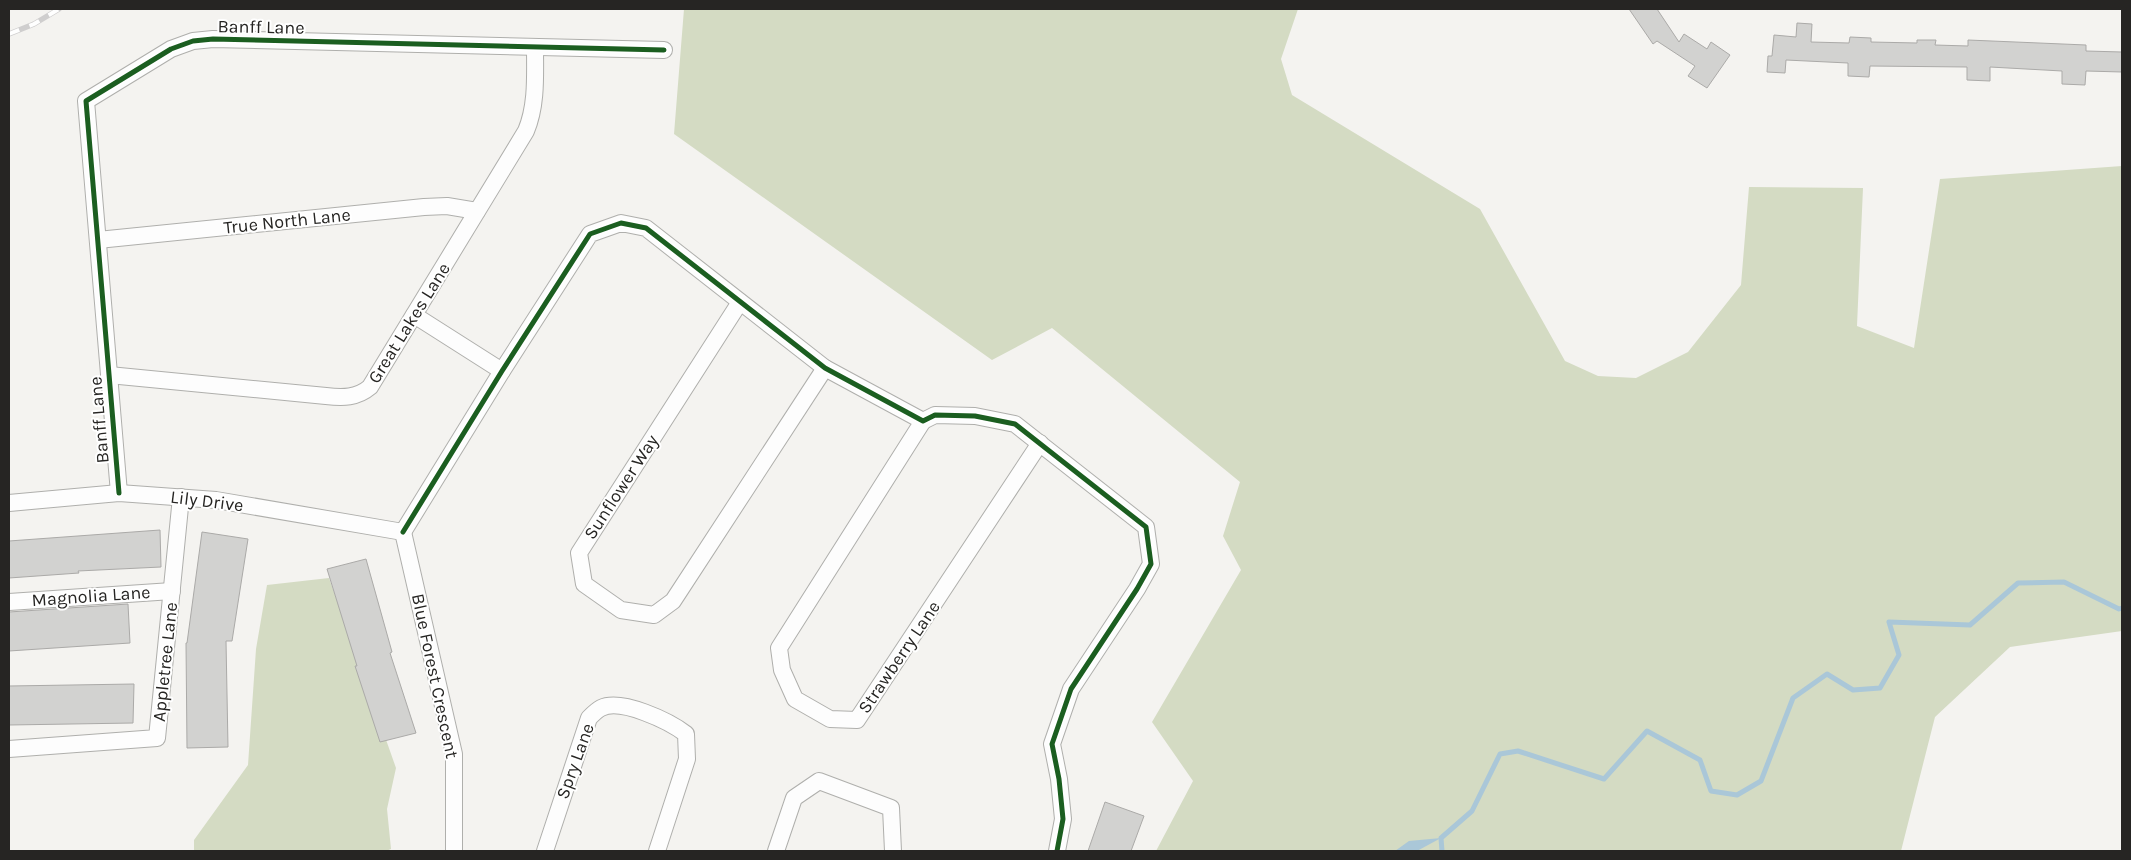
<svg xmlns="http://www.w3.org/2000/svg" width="2131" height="860" font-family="Karla,sans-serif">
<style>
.forest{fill:#d4dbc3}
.water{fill:#aac7d8}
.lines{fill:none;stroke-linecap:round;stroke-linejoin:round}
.stream{stroke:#aac7d8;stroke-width:5}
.building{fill:#d2d2d0;stroke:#abaaa8}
.minor-casing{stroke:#afafac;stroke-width:18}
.minor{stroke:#fdfdfd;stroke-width:16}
.rail-casing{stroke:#cfcece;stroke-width:5.5}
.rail{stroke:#fff;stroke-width:4;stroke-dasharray:11;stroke-linecap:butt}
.cycleway-casing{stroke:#fff;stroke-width:8}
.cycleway{stroke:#1b5e20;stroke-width:5}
.labels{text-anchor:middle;stroke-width:4;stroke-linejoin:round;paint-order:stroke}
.street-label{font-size:18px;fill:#262523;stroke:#fff}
</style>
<rect width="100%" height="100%" fill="#f4f3f0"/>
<!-- forest -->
<g class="forest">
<path d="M 684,9 L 1298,9 L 1281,59 L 1292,95 L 1480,209 L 1565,361 L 1598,376 L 1636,378 L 1688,352 L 1741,285 L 1749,187 L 1863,188 L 1857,326 L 1914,348 L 1940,179 L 2122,166 L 2122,631 L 2010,647 L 1935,717 L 1901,851 L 1156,851 L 1193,781 L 1152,722 L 1241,570 L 1223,536 L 1240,482 L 1052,328 L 992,360 L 674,134 Z"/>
<path d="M 329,578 L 396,768 L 387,809 L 391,849 L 386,851 L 194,851 L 194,840 L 248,765 L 256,649 L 267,585 Z"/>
</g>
<!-- water -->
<path class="water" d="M 1441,838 L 1417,851 L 1395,851 L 1409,841 Z"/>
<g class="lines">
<!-- stream -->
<path class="stream" d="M 1442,851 L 1441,838 L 1472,811 L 1500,754 L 1518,751 L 1604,779 L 1647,731 L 1700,760 L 1711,791 L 1737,795 L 1761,781 L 1793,698 L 1827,674 L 1853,690 L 1880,688 L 1899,655 L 1889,622 L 1970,625 L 2018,583 L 2064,582 L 2119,609 L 2122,608"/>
</g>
<!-- building -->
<g class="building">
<path d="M 1629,9 L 1657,9 L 1679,42 L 1684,34 L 1707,49 L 1711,42 L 1730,55 L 1707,88 L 1688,76 L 1695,66 L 1657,41 L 1653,44 Z"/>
<path d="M 1797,23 L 1812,24 L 1811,42 L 1849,43 L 1850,37 L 1871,38 L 1871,42 L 1917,43 L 1917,40 L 1936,40 L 1935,45 L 1968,46 L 1968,40 L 2086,45 L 2086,51 L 2122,52 L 2122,72 L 2086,71 L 2085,85 L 2062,84 L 2062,71 L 1990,67 L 1990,81 L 1967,80 L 1967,67 L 1870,66 L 1869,77 L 1848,76 L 1848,63 L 1786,60 L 1785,73 L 1767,72 L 1768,56 L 1772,56 L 1774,35 L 1796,37 Z"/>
<path d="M 160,530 L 161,567 L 78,571 L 79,573 L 9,578 L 9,541 Z"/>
<path d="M 202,532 L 248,539 L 232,641 L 226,641 L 228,747 L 187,748 L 186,643 L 187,643 Z"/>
<path d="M 366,559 L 392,652 L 390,653 L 416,733 L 380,742 L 355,666 L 357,666 L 327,569 Z"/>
<path d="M 128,604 L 130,643 L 9,651 L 9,612 Z"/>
<path d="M 134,684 L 133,723 L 9,725 L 9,686 Z"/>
<path d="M 1105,802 L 1144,816 L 1131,851 L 1088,851 Z"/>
</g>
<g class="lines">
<!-- minor casing -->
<g class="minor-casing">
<g id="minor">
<path d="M 98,240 L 424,207 L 447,206 L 477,211"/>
<path d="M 740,302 L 579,553 L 584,584 L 621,610 L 654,615 L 673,601 L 825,368"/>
<path d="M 414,315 L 502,371"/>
<path d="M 109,375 L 326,396 C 343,398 357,398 370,387 L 526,131 C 537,105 535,75 535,47"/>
<path d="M 923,421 L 779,648 L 782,670 L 795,699 L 830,719 L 857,720 L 1040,443"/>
<path d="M 119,493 L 86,101 L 171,49 L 193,41 L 213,39 L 664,50"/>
<path d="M 9,503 L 119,493 L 216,500 L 403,532"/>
<path d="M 403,532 L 502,371 L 590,234 L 621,223 L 646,228 L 825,368 L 923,421 L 935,415 L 975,416 L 1015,424 L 1146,527 L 1151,564 L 1137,589 L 1071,689 L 1052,744 L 1059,779 L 1063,819 L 1057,851"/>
<path d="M 403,532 L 454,754 L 454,851"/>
<path d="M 9,602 L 172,591"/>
<path d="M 9,749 L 157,738 L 181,497"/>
<path d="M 545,851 L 589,718 C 592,715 597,710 601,708 C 621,698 669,721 686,734 L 687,759 L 657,851"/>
<path d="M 776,851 L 794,798 L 819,781 L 891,808 L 893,851"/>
</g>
</g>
<!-- minor -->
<use href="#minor" class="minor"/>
<!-- rail casing -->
<g class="rail-casing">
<path id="rail" d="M 9,34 L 34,24 L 59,9"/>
</g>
<!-- rail -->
<use href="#rail" class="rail"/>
<!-- cycleway casing -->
<g class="cycleway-casing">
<g id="cycleway">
<path d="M 119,493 L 86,101 L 171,49 L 193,41 L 213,39 L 664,50"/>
<path d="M 403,532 L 502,371 L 590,234 L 621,223 L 646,228 L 825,368 L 923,421 L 935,415 L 975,416 L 1015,424 L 1146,527 L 1151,564 L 1137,589 L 1071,689 L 1052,744 L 1059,779 L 1063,819 L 1057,851"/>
</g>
</g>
<!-- cycleway -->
<use href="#cycleway" class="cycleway"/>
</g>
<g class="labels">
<!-- street labels -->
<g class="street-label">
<text transform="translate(261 27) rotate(1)" y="6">Banff Lane</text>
<text transform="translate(287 221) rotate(-6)" y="6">True North Lane</text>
<text transform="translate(409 323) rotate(-58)" y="6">Great Lakes Lane</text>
<text transform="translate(99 420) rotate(-95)" y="6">Banff Lane</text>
<text transform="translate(621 487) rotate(-57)" y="6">Sunflower Way</text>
<text transform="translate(207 501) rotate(7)" y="6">Lily Drive</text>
<text transform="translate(91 596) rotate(-4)" y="6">Magnolia Lane</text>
<text transform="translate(899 657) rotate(-56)" y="6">Strawberry Lane</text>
<text transform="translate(165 662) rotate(-84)" y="6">Appletree Lane</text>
<text transform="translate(435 676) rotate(78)" y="6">Blue Forest Crescent</text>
<text transform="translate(575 761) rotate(-70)" y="6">Spry Lane</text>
</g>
</g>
<!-- border -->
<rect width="2131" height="860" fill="none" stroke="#262523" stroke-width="20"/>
</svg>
